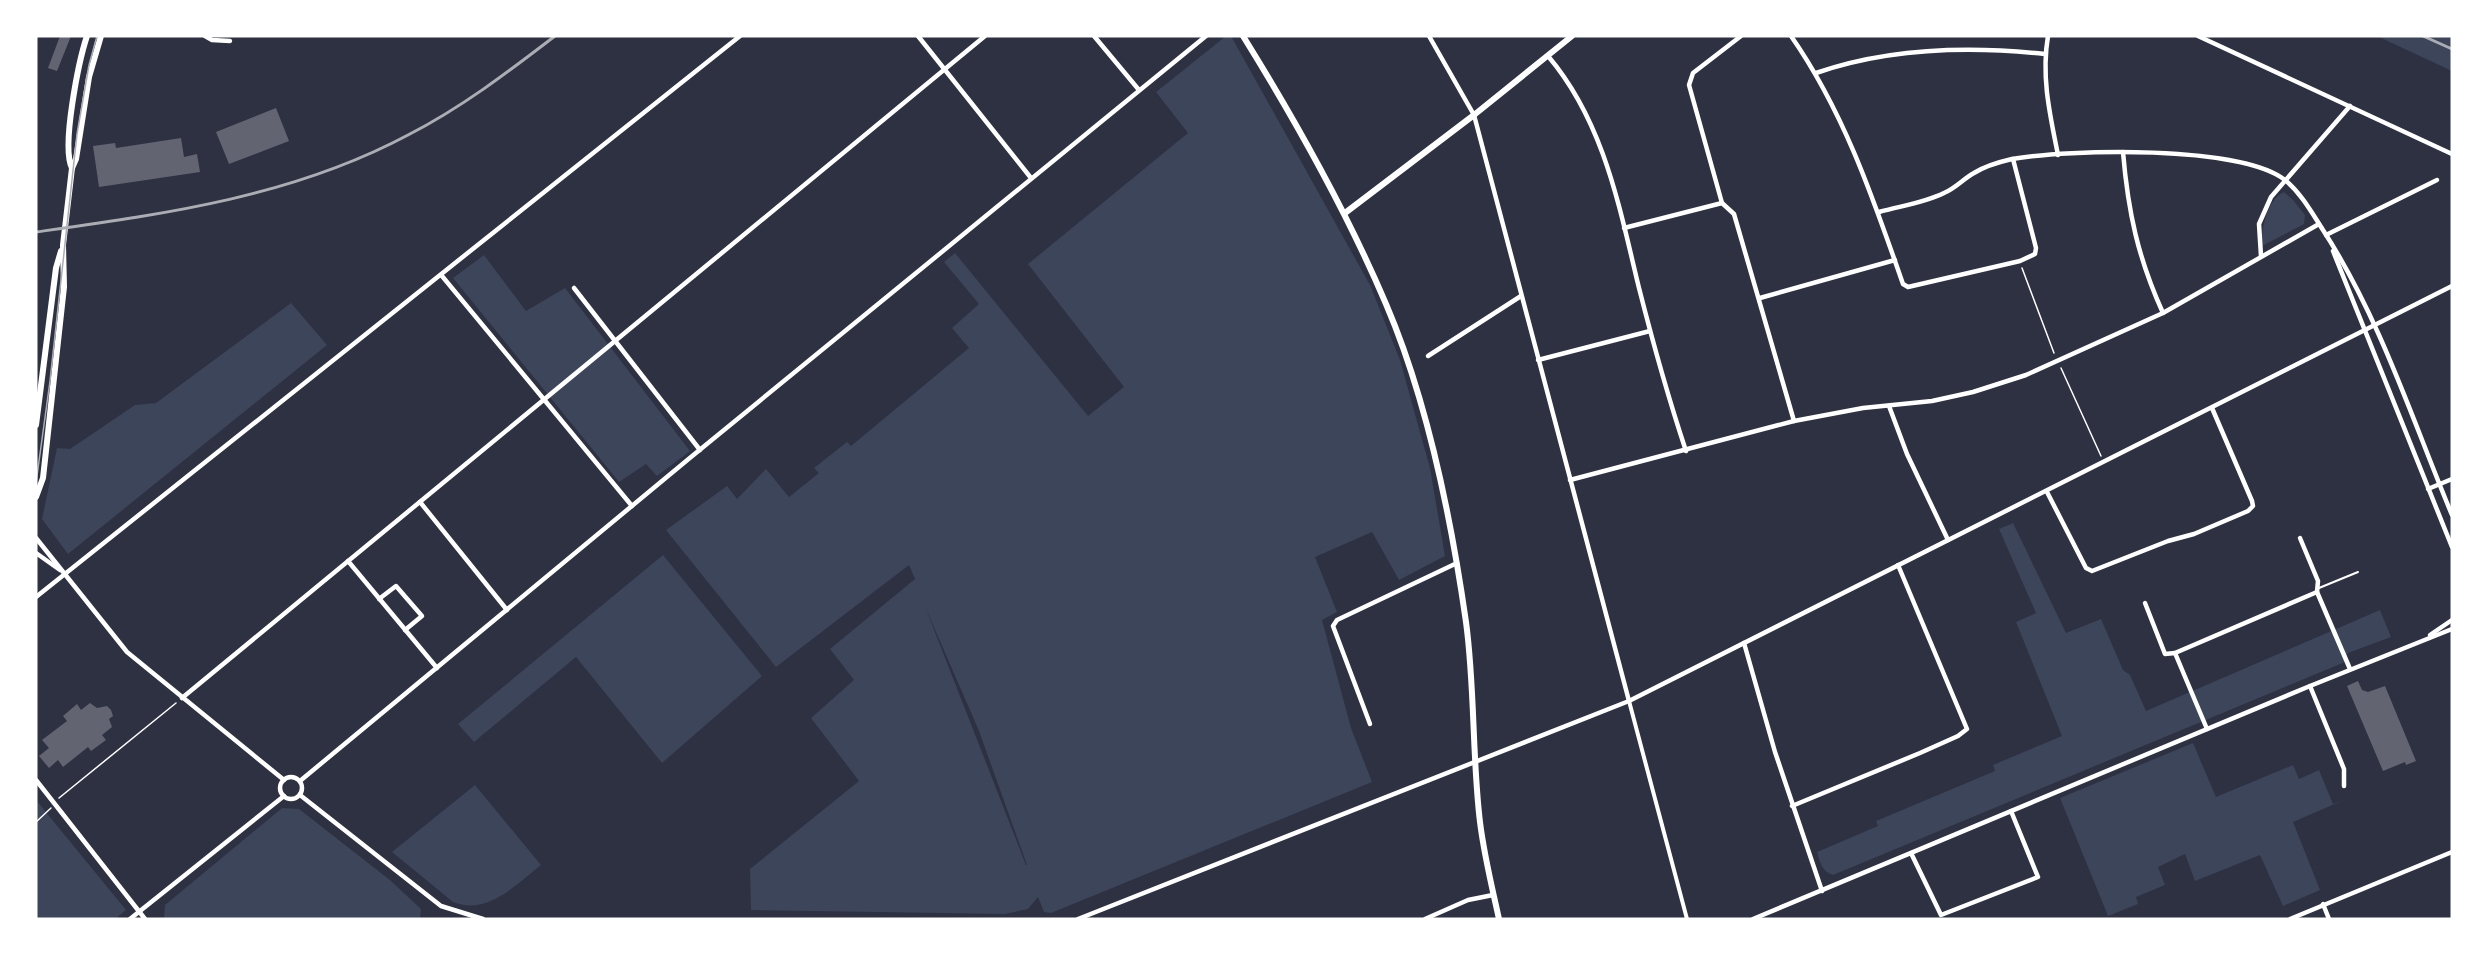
<svg xmlns="http://www.w3.org/2000/svg" width="2488" height="955" font-family="'Source Sans 3',sans-serif">
<style>
.green{fill:#3c4559;fill-rule:evenodd}
.building{fill:#626471}
.lines{fill:none;stroke-linecap:round;stroke-linejoin:round}
.path{stroke:#fff;stroke-width:1.5}
.service{stroke:#fff;stroke-width:2}
.pedestrian{stroke:#fff;stroke-width:4}
.minor{stroke:#fff;stroke-width:4.5}
.tertiary{stroke:#fff;stroke-width:6}
.tram{stroke:#abadb3;stroke-width:1.5}
.rail{stroke:#abadb3;stroke-width:3}
</style>
<rect width="100%" height="100%" fill="#2d3142"/>
<!-- green -->
<g class="green">
<path d="M 1226,36 L 1231,36 L 1370,285 L 1400,360 L 1430,468 L 1445,556 L 1399,580 L 1372,532 L 1315,557 L 1337,612 L 1322,620 L 1351,728 L 1372,782 L 1051,913 L 1044,912 L 1038,897 L 1028,909 L 1005,914 L 751,910 L 750,869 L 859,781 L 811,718 L 854,680 L 830,649 L 915,579 L 909,565 L 776,667 L 666,530 L 727,486 L 737,499 L 766,469 L 789,497 L 819,473 L 814,468 L 847,442 L 851,446 L 969,348 L 952,328 L 979,304 L 944,262 L 955,253 L 1088,416 L 1124,387 L 1028,264 L 1188,133 L 1156,92 ZM 926,609 L 979,731 L 1027,865 L 1026,865 Z"/>
<path d="M 2377,36 L 2452,36 L 2452,71 Z"/>
<path d="M 2284,192 L 2293,200 L 2305,215 L 2304,224 L 2262,246 C 2260,231 2268,198 2284,192 Z"/>
<path d="M 484,255 L 526,311 L 565,288 L 690,451 L 657,476 L 646,464 L 619,482 L 453,278 Z"/>
<path d="M 291,303 L 327,345 L 68,554 L 42,519 L 57,448 L 70,449 L 135,405 L 156,403 Z"/>
<path d="M 2013,523 L 2066,633 L 2101,619 L 2123,670 L 2130,675 L 2146,711 L 2380,610 L 2391,637 L 2348,653 L 2345,662 L 1833,875 C 1822,872 1820,862 1817,852 L 1878,826 L 1876,821 L 1995,771 L 1993,765 L 2062,736 L 2016,622 L 2036,613 L 1999,529 Z"/>
<path d="M 663,555 L 762,676 L 662,763 L 576,657 L 474,742 L 458,724 Z"/>
<path d="M 2193,743 L 2216,797 L 2293,765 L 2299,779 L 2319,770 L 2333,804 L 2344,800 L 2293,822 L 2320,890 L 2283,906 L 2260,855 L 2195,881 L 2185,854 L 2158,867 L 2165,885 L 2136,897 L 2138,904 L 2108,916 L 2060,798 Z"/>
<path d="M 475,785 L 541,865 C 517,884 487,916 453,902 L 392,852 Z"/>
<path d="M 36,800 L 126,910 L 115,919 L 36,919 Z"/>
<path d="M 282,808 L 299,809 L 390,880 L 421,909 L 420,919 L 164,919 L 165,905 Z"/>
</g>
<!-- building -->
<g class="building">
<path d="M 60,36 L 71,36 L 57,71 L 48,68 Z"/>
<path d="M 276,108 L 289,141 L 229,164 L 216,132 Z"/>
<path d="M 181,138 L 184,157 L 197,154 L 200,172 L 99,187 L 93,146 L 115,143 L 116,148 Z"/>
<path d="M 2358,681 L 2362,690 L 2368,692 L 2385,686 L 2416,761 L 2406,765 L 2405,762 L 2383,771 L 2347,686 Z"/>
<path d="M 90,703 L 97,708 L 107,706 L 111,710 L 113,716 L 109,719 L 112,727 L 102,735 L 106,740 L 91,751 L 88,747 L 63,767 L 58,760 L 49,768 L 39,756 L 49,748 L 42,740 L 67,721 L 63,716 L 77,704 L 81,710 Z"/>
</g>
<g class="lines">
<!-- path -->
<g class="path">
<path d="M 2022,268 L 2054,353"/>
<path d="M 2061,368 L 2101,456"/>
<path d="M 59,798 L 176,703"/>
<path d="M 36,822 L 51,808"/>
</g>
<!-- service -->
<path class="service" d="M 2319,588 L 2358,572"/>
<!-- pedestrian -->
<path class="pedestrian" d="M 1629,701 L 1687,919"/>
<!-- minor -->
<g class="minor">
<path d="M 205,36 L 212,40 L 230,41"/>
<path d="M 918,36 L 1031,178"/>
<path d="M 1094,36 L 1139,90"/>
<path d="M 1429,36 L 1474,115 L 1629,701"/>
<path d="M 1741,36 L 1693,73 L 1689,85 L 1722,203 L 1734,214 L 1794,421"/>
<path d="M 1791,36 C 1844,112 1873,198 1903,284 L 1908,287 L 2020,261 L 2035,254 L 2036,248 L 2013,159"/>
<path d="M 2048,36 C 2041,77 2050,115 2058,155"/>
<path d="M 2198,36 L 2452,154"/>
<path d="M 1548,56 C 1604,122 1619,206 1639,288 C 1653,343 1668,397 1686,451"/>
<path d="M 1816,73 C 1888,48 1970,46 2045,54"/>
<path d="M 2123,152 C 2128,212 2138,258 2163,313"/>
<path d="M 1879,212 C 1900,206 1924,203 1944,193 C 1956,188 1963,179 1974,173 C 1985,166 1999,162 2012,159 C 2068,149 2241,145 2285,180 C 2301,193 2312,213 2323,230 C 2380,318 2412,419 2452,515"/>
<path d="M 1624,228 L 1722,203"/>
<path d="M 2326,235 L 2437,180"/>
<path d="M 2333,251 L 2452,547"/>
<path d="M 2261,256 L 2259,224 L 2271,197 L 2350,106"/>
<path d="M 442,276 L 632,506"/>
<path d="M 574,288 L 700,450"/>
<path d="M 1760,298 L 1895,260"/>
<path d="M 1428,356 L 1521,296"/>
<path d="M 1538,360 L 1650,331"/>
<path d="M 1889,406 L 1907,454 L 1948,540"/>
<path d="M 1570,480 L 1794,421 L 1863,408 L 1932,401 L 1973,392 L 2026,375 L 2163,313 L 2319,224"/>
<path d="M 2428,489 L 2452,479"/>
<path d="M 2047,492 L 2086,568 L 2092,571 L 2168,541 L 2194,534 L 2248,511 L 2253,506 L 2252,501 L 2212,408"/>
<path d="M 420,502 L 507,610"/>
<path d="M 36,538 L 127,652 L 284,780"/>
<path d="M 2300,538 L 2318,581 L 2317,592"/>
<path d="M 36,553 L 60,570"/>
<path d="M 348,561 L 437,668"/>
<path d="M 36,597 L 740,36"/>
<path d="M 379,599 L 396,586 L 422,616 L 405,630"/>
<path d="M 2145,603 L 2165,654 L 2175,653"/>
<path d="M 2430,635 L 2452,620"/>
<path d="M 1744,643 L 1775,752 L 1822,891"/>
<path d="M 2310,686 L 2344,769 L 2344,786"/>
<path d="M 182,698 L 985,36"/>
<path d="M 1370,724 L 1333,626 L 1337,620 L 1457,563"/>
<path d="M 2207,729 L 2175,653 L 2317,592 L 2350,669"/>
<circle cx="291" cy="788" r="11"/>
<path d="M 36,780 L 145,919"/>
<path d="M 300,781 L 691,457 L 1206,36"/>
<path d="M 300,795 L 441,906 L 483,919"/>
<path d="M 1792,806 L 1920,753 L 1958,736 L 1967,729 L 1898,565"/>
<path d="M 1911,853 L 1941,915 L 2038,877 L 2011,811"/>
<path d="M 2323,904 L 2329,919"/>
<path d="M 130,919 L 284,796"/>
<path d="M 1078,919 L 1629,701 L 2452,286"/>
<path d="M 1425,919 L 1468,900 L 1493,895"/>
<path d="M 1753,919 L 2310,686 L 2452,629"/>
<path d="M 2290,919 L 2452,852"/>
</g>
<!-- tertiary -->
<g class="tertiary">
<path d="M 1243,36 C 1297,123 1346,210 1386,304 C 1428,402 1451,517 1466,622 C 1475,688 1472,756 1480,822 C 1484,855 1492,887 1499,919"/>
<path d="M 72,168 C 61,147 79,60 87,36"/>
<path d="M 1345,213 L 1474,115 L 1572,36"/>
<path d="M 36,425 L 56,268 L 61,251"/>
<path d="M 36,497 L 43,478 L 64,287 L 63,245 L 72,168 L 76,159 L 89,77 L 101,36"/>
</g>
<!-- tram -->
<path class="tram" d="M 36,483 L 50,381 L 77,134 L 89,65 L 97,36"/>
<!-- rail -->
<g class="rail">
<path d="M 2423,36 L 2452,49"/>
<path d="M 36,232 C 164,214 292,197 408,135 C 461,108 508,72 555,36"/>
</g>
</g>
<!-- border -->
<rect width="2488" height="955" fill="none" stroke="#ffffff" stroke-width="75"/>
</svg>
